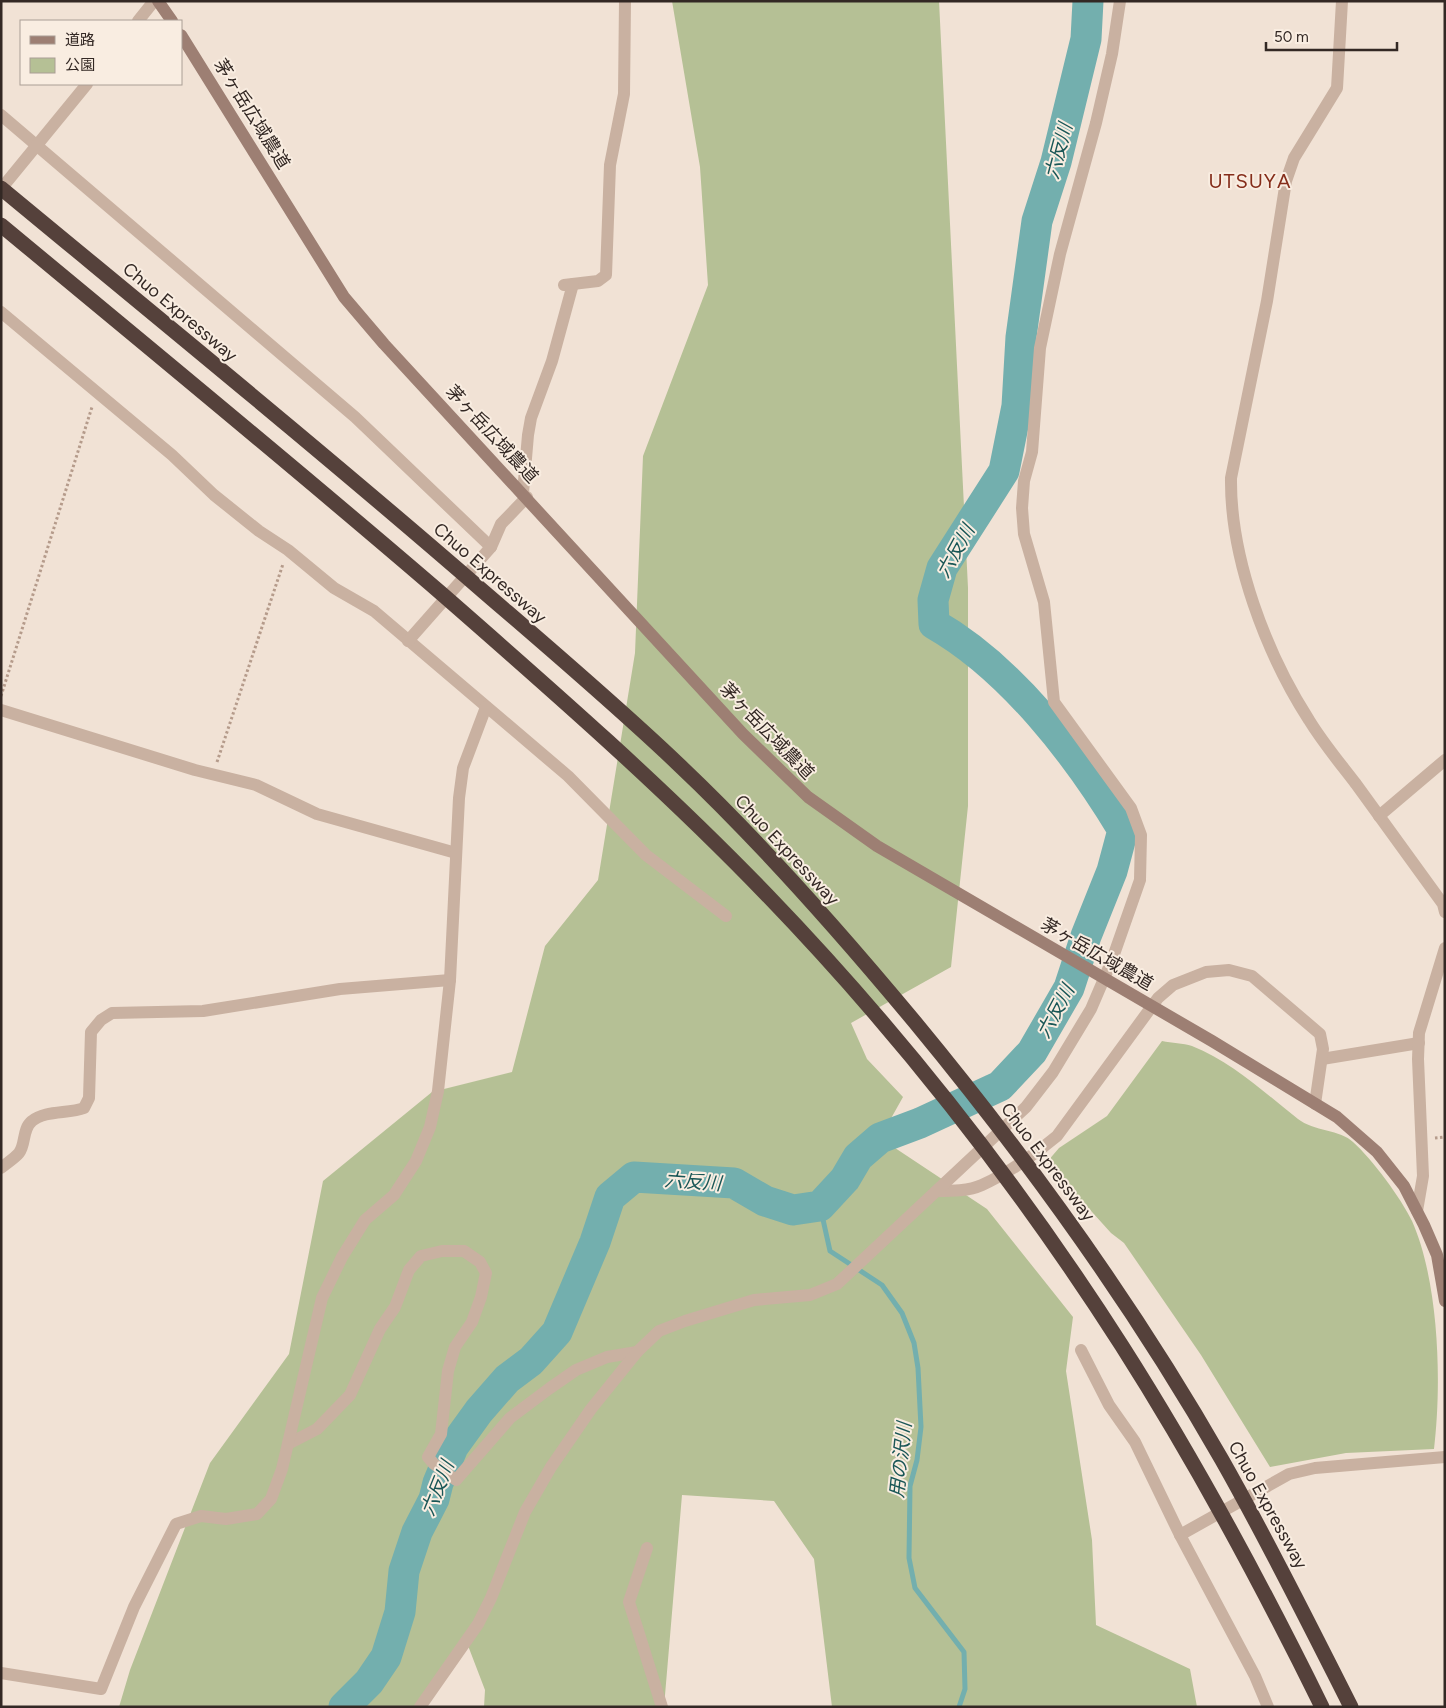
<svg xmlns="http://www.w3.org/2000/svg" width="1446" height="1708" font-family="Figtree,'Noto Sans JP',sans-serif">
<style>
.green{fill:#b5c095}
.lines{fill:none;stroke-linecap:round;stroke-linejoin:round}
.stream{stroke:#73afae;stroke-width:5}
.river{stroke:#73afae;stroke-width:31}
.path{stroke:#b59b8b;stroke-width:3;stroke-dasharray:2.5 2.5;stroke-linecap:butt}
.street{stroke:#c9b1a1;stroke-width:12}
.secondary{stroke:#9d7f73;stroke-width:12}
.highway{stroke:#55413b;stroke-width:15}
.labels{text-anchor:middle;stroke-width:4;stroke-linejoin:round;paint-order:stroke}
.street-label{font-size:18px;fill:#332824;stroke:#f9ede1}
.water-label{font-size:19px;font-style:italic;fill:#195656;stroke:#f9ede1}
.quarter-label{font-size:20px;letter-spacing:1px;fill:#852d1a;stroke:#f9ede1}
</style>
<rect width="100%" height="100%" fill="#f1e2d5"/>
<!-- green -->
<g class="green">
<path d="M 672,1 L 939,1 L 968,588 L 968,806 L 951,967 L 851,1023 L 867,1059 L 903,1097 L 880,1138 L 987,1209 L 1073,1317 L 1066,1371 L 1092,1540 L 1096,1625 L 1190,1669 L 1197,1707 L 832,1707 L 814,1559 L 774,1501 L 682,1495 L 664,1707 L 484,1707 L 485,1690 L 467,1643 L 416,1707 L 119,1707 L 130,1670 L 210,1463 L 289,1354 L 323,1181 L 432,1092 L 512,1072 L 545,946 L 598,880 L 635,653 L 643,456 L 708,285 L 700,167 Z"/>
<path d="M 1162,1041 C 1172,1043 1183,1043 1192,1046 C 1232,1062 1265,1093 1298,1119 C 1313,1131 1341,1130 1353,1142 C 1372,1159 1401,1198 1412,1221 C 1439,1282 1442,1383 1434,1449 L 1346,1453 L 1270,1467 L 1201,1355 L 1124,1243 L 1111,1233 L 1047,1162 L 1059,1148 L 1107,1116 Z"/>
</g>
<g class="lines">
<!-- stream -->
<path class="stream" d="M 820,1206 L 830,1251 L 882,1285 L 902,1313 L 914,1343 L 918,1368 L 921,1427 L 917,1460 L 910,1486 L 909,1558 L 915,1588 L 964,1652 L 965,1689 L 959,1707"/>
<!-- river -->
<path class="river" d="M 344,1707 L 369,1682 L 386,1657 L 400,1612 L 404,1571 L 417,1532 L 434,1499 L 438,1483 L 453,1447 L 479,1411 L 507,1379 L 531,1361 L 557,1332 L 595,1242 L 610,1197 L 634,1177 L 734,1183 L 765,1201 L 793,1210 L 820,1206 L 845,1179 L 858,1157 L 880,1138 L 920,1123 L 1000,1086 L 1032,1052 L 1069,988 L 1086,936 L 1112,871 L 1123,830 C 1078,755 1011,668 934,624 L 933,600 L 942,568 L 1004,471 L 1017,406 L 1021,337 L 1037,221 L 1056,162 L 1086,39 L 1088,1"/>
<!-- path -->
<g class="path">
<path d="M 1,696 L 92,407"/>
<path d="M 217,762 L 283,564"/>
<path d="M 1435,1138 L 1445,1137"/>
</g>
<!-- street -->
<g class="street">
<path d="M 1342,1 L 1337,88 L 1294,158 L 1286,181 L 1267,301 L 1231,478 C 1230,558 1266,653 1309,720 C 1323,743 1340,763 1356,784 C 1385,824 1414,864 1443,904 L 1445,912"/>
<path d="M 138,21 L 154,1"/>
<path d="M 1,115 L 355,417 L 491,547"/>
<path d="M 1,189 L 87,84"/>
<path d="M 564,285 L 598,281 L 606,275 L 610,165 L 624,94 L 625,1"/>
<path d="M 1,312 L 172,455 L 214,495 L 259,531 L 288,550 L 334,588 L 374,611 L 568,776 L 646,855 L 726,916"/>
<path d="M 523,493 L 528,435 L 531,418 L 552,361 L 573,284"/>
<path d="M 408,641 L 491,547 L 501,524 L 527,497"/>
<path d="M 1,710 L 195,770 L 256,785 L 317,814 L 456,853"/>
<path d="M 1379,816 L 1445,760"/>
<path d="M 1322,1059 L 1419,1043"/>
<path d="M 1,1168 C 7,1163 15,1158 19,1153 C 26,1144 22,1129 32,1121 C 45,1110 69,1114 84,1108 L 89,1098 L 91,1032 L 101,1020 L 112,1013 L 203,1011 L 340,989 L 450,980"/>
<path d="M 937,1191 C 951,1191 969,1191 982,1185 C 1007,1174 1037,1153 1057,1136 L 1158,998 L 1173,985 L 1206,972 L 1229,970 L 1252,976 L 1320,1034 L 1323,1049 L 1315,1104"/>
<path d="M 1417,1211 L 1423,1176 L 1418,1059 L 1419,1033 L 1445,948"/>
<path d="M 1081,1350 L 1109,1405 L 1135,1442 L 1180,1535 L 1255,1676 L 1268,1707"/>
<path d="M 288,1444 L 317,1429 L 350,1395 L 380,1329 L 395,1307 L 409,1270 L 421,1256 L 442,1251 L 464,1251 L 480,1262 L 486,1273 L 481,1297 L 472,1322 L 455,1347 L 448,1371 L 441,1434 L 428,1457 L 434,1464 L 456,1480 L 510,1418 L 550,1388 L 576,1370 L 607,1357 L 637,1352"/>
<path d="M 1180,1535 L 1289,1474 L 1315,1468 L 1445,1457"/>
<path d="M 647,1548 L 629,1602 L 662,1707"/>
<path d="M 1,1673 L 101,1689 L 134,1607 L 176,1524 L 201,1516 L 226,1519 L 257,1514 L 271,1499 L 282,1469 L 322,1298 L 342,1257 L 365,1220 L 394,1195 L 416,1161 L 430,1127 L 438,1091 L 450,980 L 459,798 L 463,768 L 486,707"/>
<path d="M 420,1707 L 478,1624 L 491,1598 L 525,1512 L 551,1467 L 591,1409 L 637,1352 L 659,1331 L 685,1321 L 754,1300 L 810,1295 L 837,1284 L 1026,1107 L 1053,1072 L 1091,1009 L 1112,960 L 1140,880 L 1141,835 L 1131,808 L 1054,702 L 1044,602 L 1024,534 L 1022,508 L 1024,481 L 1032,452 L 1040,348 L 1060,254 L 1096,123 L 1112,54 L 1120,1"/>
</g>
<!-- secondary -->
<g class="secondary">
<path d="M 158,1 L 172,21"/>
<path d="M 181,35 L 344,297 L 384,344 L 743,734 L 808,797 L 877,846 L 1212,1041 L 1337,1117 L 1377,1152 L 1404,1186 L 1424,1225 L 1437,1255 L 1445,1301"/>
</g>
<!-- highway -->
<g class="highway">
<path d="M 1,188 C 163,322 325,454 484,592 C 549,648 615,704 677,763 C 762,843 840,932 914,1021 C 1028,1159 1133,1304 1222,1460 C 1268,1541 1309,1624 1351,1707"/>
<path d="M 1,225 C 149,348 297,469 442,594 C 553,691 665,789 767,895 C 899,1032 1019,1185 1122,1346 C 1196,1462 1261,1583 1322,1707"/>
</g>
</g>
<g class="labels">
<!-- street labels -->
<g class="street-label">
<text transform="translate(252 114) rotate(58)" y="6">茅ヶ岳広域農道</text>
<text transform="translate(180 312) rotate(40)" y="6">Chuo Expressway</text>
<text transform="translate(492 434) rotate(47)" y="6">茅ヶ岳広域農道</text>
<text transform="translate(490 573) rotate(41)" y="6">Chuo Expressway</text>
<text transform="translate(767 731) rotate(46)" y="6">茅ヶ岳広域農道</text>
<text transform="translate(787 850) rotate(47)" y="6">Chuo Expressway</text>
<text transform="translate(1097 954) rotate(30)" y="6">茅ヶ岳広域農道</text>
<text transform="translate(1048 1162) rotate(53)" y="6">Chuo Expressway</text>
<text transform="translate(1268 1505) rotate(61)" y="6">Chuo Expressway</text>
</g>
<!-- water labels -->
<g class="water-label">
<text transform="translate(1058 151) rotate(-75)" y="7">六反川</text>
<text transform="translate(955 551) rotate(-61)" y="7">六反川</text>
<text transform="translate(1055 1011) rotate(-62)" y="7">六反川</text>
<text transform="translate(693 1181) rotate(4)" y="7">六反川</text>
<text transform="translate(900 1460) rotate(-84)" y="7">用の沢川</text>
<text transform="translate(437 1488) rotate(-68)" y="7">六反川</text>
</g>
<!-- quarter labels -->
<g class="quarter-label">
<text x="1250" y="188">UTSUYA</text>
</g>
</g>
<!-- border -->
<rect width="1446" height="1708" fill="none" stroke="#332824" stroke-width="5"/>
<!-- legend -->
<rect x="20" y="20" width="162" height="65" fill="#f9ede1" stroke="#aa9e95"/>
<rect x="30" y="36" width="25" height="8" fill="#9d7f73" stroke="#aa9e95"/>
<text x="65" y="45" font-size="15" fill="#332824">道路</text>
<rect x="30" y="58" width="25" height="15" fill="#b5c095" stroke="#aa9e95"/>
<text x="65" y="70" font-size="15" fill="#332824">公園</text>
<!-- scale -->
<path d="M1266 42v8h131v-8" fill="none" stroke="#332824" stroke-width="2.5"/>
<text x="1274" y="42" font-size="15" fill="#332824" stroke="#f9ede1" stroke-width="4" paint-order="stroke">50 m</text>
</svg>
